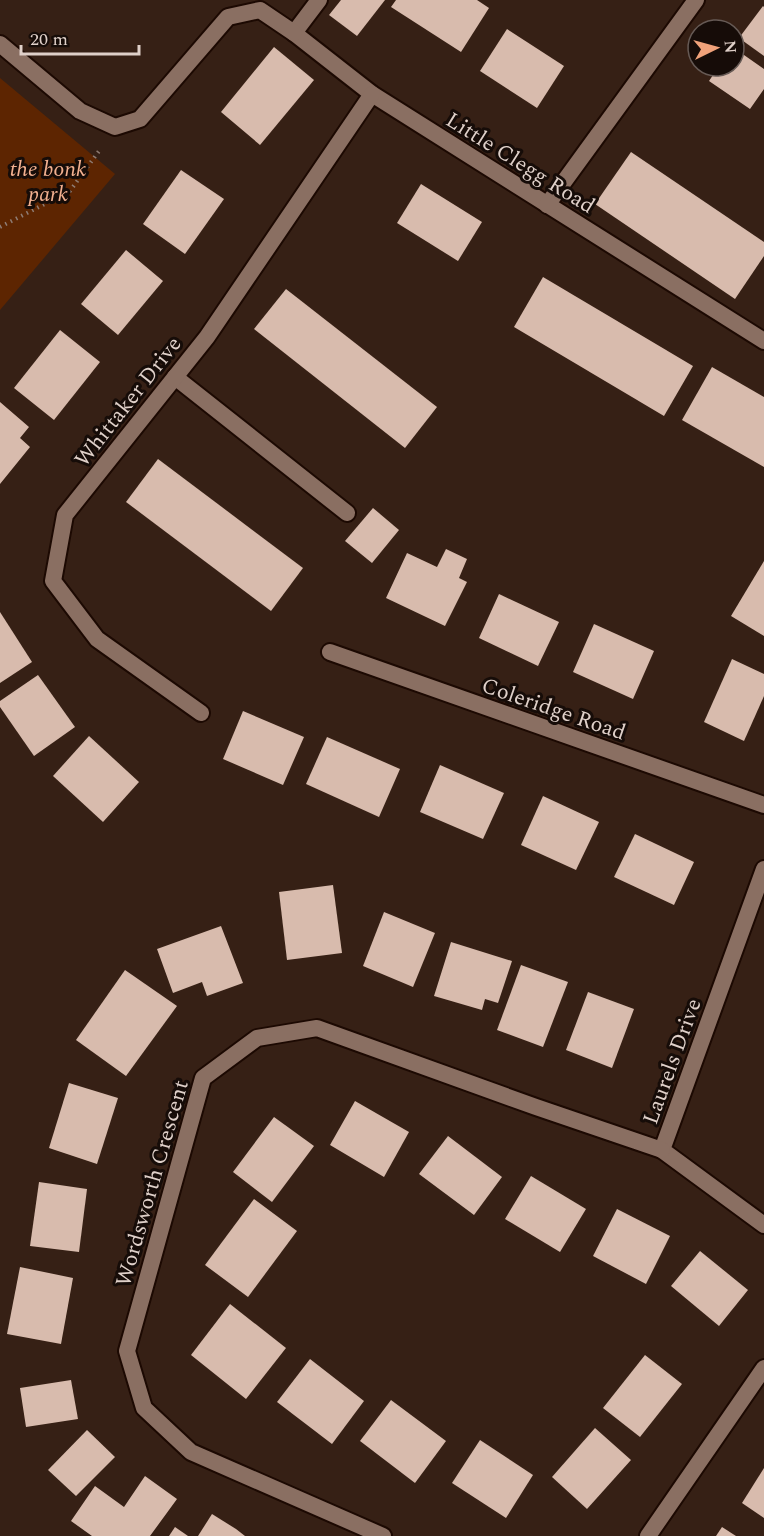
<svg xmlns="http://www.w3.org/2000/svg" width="764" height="1536" font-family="Spectral,serif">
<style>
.green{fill:#5d2501}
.building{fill:#d8bbad}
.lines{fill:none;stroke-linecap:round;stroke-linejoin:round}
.service-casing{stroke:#1c0902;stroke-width:20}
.minor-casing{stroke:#1c0902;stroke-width:20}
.path{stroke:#8e7b72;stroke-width:4;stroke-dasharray:1.5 4.5;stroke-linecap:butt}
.service{stroke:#8a6f62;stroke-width:16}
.minor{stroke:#8a6f62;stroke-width:16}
.labels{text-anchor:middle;stroke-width:6;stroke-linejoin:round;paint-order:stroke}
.street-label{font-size:22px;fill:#dfd0c9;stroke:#160c08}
.park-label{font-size:22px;font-style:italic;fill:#f3b08f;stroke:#160c08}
</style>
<rect width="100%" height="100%" fill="#362015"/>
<!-- green -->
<path class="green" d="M 0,78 L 115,174 L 0,310 Z"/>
<!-- building -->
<g class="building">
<path d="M 341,0 L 385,0 L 357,36 L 329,15 Z"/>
<path d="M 396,0 L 477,0 L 489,8 L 461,52 L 391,7 Z"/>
<path d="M 763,6 L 764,7 L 764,56 L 739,38 Z"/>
<path d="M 507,29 L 564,66 L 537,108 L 480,71 Z"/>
<path d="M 274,47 L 314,80 L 260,145 L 221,112 Z"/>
<path d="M 734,48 L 764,69 L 764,89 L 750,109 L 709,81 L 719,66 L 734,66 Z"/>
<path d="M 631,152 L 764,242 L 764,256 L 735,299 L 595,204 Z"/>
<path d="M 181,170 L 224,199 L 185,254 L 143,224 Z"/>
<path d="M 421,184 L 482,222 L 458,261 L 397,223 Z"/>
<path d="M 126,250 L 163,281 L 118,335 L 81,304 Z"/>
<path d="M 543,277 L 693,366 L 664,416 L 514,327 Z"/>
<path d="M 286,289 L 437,407 L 405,448 L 254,329 Z"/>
<path d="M 60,330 L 100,362 L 54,420 L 14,388 Z"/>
<path d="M 712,367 L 764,397 L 764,467 L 682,420 Z"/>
<path d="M 0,402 L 29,427 L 20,438 L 30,447 L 0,484 Z"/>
<path d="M 158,459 L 303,568 L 271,611 L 126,502 Z"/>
<path d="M 373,508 L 399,530 L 372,563 L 345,541 Z"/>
<path d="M 446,549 L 467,559 L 459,578 L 467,582 L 445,626 L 386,598 L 407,553 L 437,567 Z"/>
<path d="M 764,561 L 764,636 L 731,616 Z"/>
<path d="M 499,594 L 559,622 L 538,666 L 479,638 Z"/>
<path d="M 0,612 L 32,662 L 0,683 Z"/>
<path d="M 594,624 L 654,651 L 633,699 L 573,672 Z"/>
<path d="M 732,659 L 764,674 L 764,696 L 744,741 L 704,722 Z"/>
<path d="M 38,675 L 75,727 L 34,756 L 0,707 L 0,701 Z"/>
<path d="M 243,711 L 304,737 L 283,785 L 223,759 Z"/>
<path d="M 89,736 L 139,782 L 103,822 L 53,776 Z"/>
<path d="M 327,737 L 400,769 L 379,817 L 306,784 Z"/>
<path d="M 440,765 L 504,793 L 483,839 L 420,812 Z"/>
<path d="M 543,796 L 599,822 L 576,870 L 521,845 Z"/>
<path d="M 635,834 L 694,862 L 674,905 L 614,877 Z"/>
<path d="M 333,885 L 342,953 L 287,960 L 279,892 Z"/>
<path d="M 384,912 L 435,933 L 413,987 L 363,966 Z"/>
<path d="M 221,926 L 243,983 L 207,996 L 202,982 L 173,993 L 157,949 Z"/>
<path d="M 451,942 L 512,961 L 498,1003 L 485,999 L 482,1010 L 434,996 Z"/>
<path d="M 521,965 L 568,982 L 543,1047 L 497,1030 Z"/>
<path d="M 125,970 L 177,1006 L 126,1076 L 76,1040 Z"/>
<path d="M 588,992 L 634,1009 L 612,1068 L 566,1050 Z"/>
<path d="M 69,1083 L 118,1098 L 97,1164 L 49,1148 Z"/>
<path d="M 355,1101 L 409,1132 L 384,1177 L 330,1145 Z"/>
<path d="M 274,1117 L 314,1146 L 272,1202 L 233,1172 Z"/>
<path d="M 448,1136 L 502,1177 L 474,1215 L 419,1174 Z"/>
<path d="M 531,1176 L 586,1209 L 560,1252 L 505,1219 Z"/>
<path d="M 39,1182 L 87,1189 L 79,1252 L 30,1246 Z"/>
<path d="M 254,1199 L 297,1231 L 248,1297 L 205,1265 Z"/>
<path d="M 617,1209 L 670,1236 L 646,1284 L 593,1256 Z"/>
<path d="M 700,1251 L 748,1290 L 719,1326 L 671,1286 Z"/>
<path d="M 20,1267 L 73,1278 L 61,1344 L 7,1334 Z"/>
<path d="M 230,1304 L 286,1348 L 246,1399 L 191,1355 Z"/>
<path d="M 645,1355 L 682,1384 L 640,1437 L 603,1408 Z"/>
<path d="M 310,1359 L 364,1401 L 332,1444 L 277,1402 Z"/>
<path d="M 71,1380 L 78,1419 L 26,1427 L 20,1388 Z"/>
<path d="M 391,1400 L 446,1441 L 415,1483 L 360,1441 Z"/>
<path d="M 595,1428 L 631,1460 L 587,1509 L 552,1477 Z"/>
<path d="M 87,1430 L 115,1457 L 76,1496 L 48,1470 Z"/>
<path d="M 480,1440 L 533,1475 L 506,1518 L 452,1483 Z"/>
<path d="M 764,1468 L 764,1518 L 742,1503 Z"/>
<path d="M 145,1476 L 177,1499 L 150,1536 L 92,1536 L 71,1521 L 95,1486 L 124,1507 Z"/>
<path d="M 212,1514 L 236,1529 L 245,1536 L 198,1536 Z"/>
<path d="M 175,1527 L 188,1536 L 169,1536 Z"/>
<path d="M 722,1527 L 736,1536 L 716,1536 Z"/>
</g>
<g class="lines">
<!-- service casing -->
<g class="service-casing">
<path id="service" d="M 175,377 L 347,513"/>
</g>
<!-- minor casing -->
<g class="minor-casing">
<g id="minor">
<path d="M 319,0 L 294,33 L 372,94 L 764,341"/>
<path d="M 0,44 L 80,111 L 115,127 L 140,119 L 228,17 L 260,10 L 294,33"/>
<path d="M 547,205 L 696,0"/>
<path d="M 330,652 L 764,805"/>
<path d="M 201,713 L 97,639 L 53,581 L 65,515 L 207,337 L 372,94"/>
<path d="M 764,869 L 662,1150 L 764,1225"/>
<path d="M 383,1536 L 191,1452 L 144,1408 L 127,1351 L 203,1078 L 257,1038 L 317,1028 L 536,1107 L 662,1150"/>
<path d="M 648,1536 L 764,1368"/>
</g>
</g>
<!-- path -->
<path class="path" d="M 0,227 L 70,191 L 99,151"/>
<!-- service -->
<use href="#service" class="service"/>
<!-- minor -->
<use href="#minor" class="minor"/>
</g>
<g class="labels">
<!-- street labels -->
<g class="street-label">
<text transform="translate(521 162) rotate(32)" y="8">Little Clegg Road</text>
<text transform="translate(127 401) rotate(-52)" y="8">Whittaker Drive</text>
<text transform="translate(554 708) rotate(19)" y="8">Coleridge Road</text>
<text transform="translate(671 1061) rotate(-70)" y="8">Laurels Drive</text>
<text transform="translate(151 1183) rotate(-74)" y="8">Wordsworth Crescent</text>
</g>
<!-- park labels -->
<g class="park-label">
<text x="48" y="176">the bonk<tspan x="48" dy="25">park</tspan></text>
</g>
</g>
<!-- north arrow -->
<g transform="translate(716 48) rotate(85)"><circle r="28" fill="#160c08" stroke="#665a55" stroke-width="1.5"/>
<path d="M0-4.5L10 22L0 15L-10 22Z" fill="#f0a27a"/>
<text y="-9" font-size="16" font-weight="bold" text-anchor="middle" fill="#dfd0c9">N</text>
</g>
<!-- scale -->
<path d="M21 45v9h118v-9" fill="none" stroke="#dfd0c9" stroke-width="3"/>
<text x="30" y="45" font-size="18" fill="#dfd0c9" stroke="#160c08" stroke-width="4.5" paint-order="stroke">20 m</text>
</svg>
